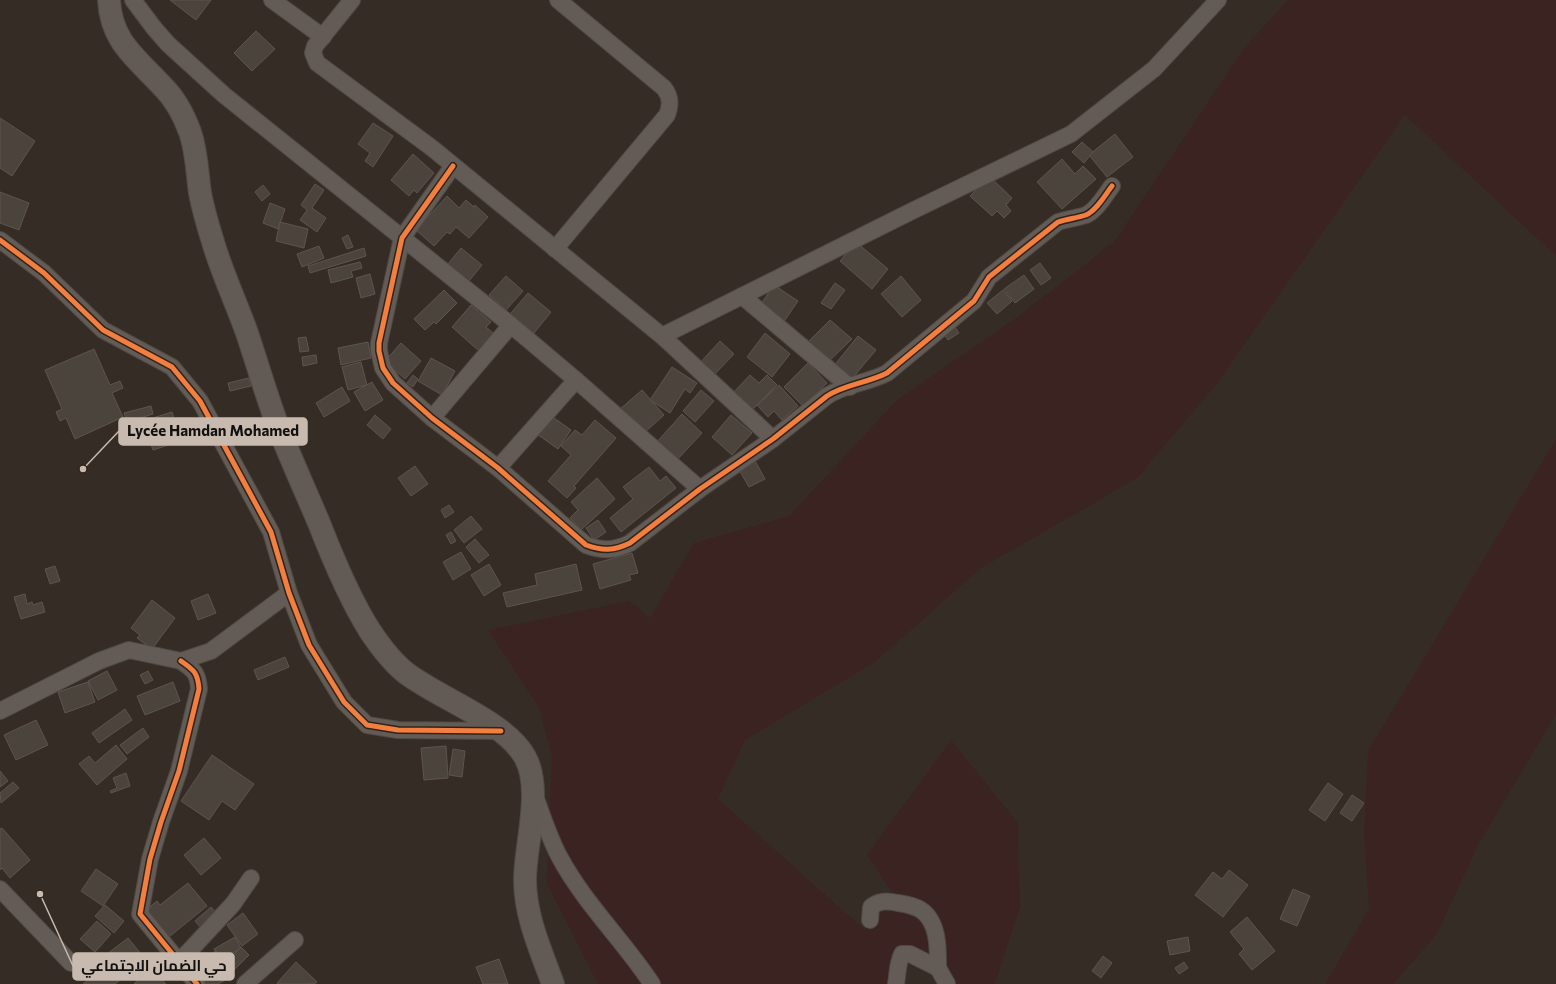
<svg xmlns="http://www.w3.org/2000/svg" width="1556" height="984" font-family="Commissioner,Cairo,sans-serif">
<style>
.green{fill:#3b2322}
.building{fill:#4b443d;stroke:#5e544d}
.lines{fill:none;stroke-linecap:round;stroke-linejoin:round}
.minor-casing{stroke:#4f4944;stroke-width:18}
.secondary-casing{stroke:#4f4944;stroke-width:24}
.minor{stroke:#635c56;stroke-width:16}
.secondary{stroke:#625a54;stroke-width:22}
.cycleway-casing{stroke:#302319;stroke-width:8}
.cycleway{stroke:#f27e40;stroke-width:5}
.leader{fill:none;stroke:#c8baae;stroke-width:1.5}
.callout-dot{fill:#c8baae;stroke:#302319;stroke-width:1.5}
.callout{fill:#c8baae;stroke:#c8baae;stroke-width:1.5}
.callout-label{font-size:15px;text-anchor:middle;font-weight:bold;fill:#111}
</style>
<rect width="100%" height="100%" fill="#352d25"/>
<!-- green -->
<g class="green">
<path d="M 1288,0 L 1556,0 L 1556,256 L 1405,115 L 1216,385 L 1136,479 L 981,568 L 875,662 L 745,740 L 718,799 L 865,930 L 891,891 L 867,855 L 951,740 L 1018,823 L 1020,907 L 995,984 L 947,984 L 910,954 L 898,984 L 598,984 L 547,884 L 552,756 L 539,708 L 488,630 L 629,601 L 650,618 L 694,543 L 789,516 L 897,400 L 1020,315 L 1114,242 L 1244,48 Z"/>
<path d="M 1556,439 L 1556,714 L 1478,845 L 1437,934 L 1393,984 L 1325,984 L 1369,909 L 1364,833 L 1368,751 Z"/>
</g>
<!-- building -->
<g class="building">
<path d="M 170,0 L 211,0 L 196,20 Z"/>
<path d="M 256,31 L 275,49 L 252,71 L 234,53 Z"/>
<path d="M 0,118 L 35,141 L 12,176 L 0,168 Z"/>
<path d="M 373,123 L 393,136 L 373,167 L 365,161 L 370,153 L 358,144 Z"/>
<path d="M 1115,134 L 1133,157 L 1107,177 L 1089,155 Z"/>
<path d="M 1082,142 L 1093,152 L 1084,163 L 1072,152 Z"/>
<path d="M 413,154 L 434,173 L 417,193 L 414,190 L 409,196 L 391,180 Z"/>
<path d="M 1062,159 L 1075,174 L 1083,166 L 1096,179 L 1062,209 L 1037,182 Z"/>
<path d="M 989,176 L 1012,198 L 1006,205 L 1011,211 L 1004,218 L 997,211 L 992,216 L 970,196 Z"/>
<path d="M 315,184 L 324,190 L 312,208 L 326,218 L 317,232 L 300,220 L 307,210 L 301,205 Z"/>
<path d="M 263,185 L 270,194 L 262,201 L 255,192 Z"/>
<path d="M 0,192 L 29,203 L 19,230 L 0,223 Z"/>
<path d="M 447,196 L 459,208 L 466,200 L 474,207 L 475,205 L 488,217 L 469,238 L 456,227 L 450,234 L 447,232 L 434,246 L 416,230 Z"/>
<path d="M 270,203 L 285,209 L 278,229 L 263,223 Z"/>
<path d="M 280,222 L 308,229 L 304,248 L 276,241 Z"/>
<path d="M 348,235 L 353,247 L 347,249 L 342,238 Z"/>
<path d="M 856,242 L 888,269 L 872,289 L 840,261 Z"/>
<path d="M 319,246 L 324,258 L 302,267 L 297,254 Z"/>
<path d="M 364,248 L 366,256 L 310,273 L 308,266 Z"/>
<path d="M 461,248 L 482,265 L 465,286 L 444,269 Z"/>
<path d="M 360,262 L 362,268 L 351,271 L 353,277 L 331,283 L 328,270 Z"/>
<path d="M 1040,263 L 1051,278 L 1041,285 L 1030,270 Z"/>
<path d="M 370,274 L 375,294 L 361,298 L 356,278 Z"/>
<path d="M 1024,275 L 1034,289 L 1015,303 L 1004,289 Z"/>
<path d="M 506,276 L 523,291 L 506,310 L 489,295 Z"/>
<path d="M 901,276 L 921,300 L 902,317 L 881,294 Z"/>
<path d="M 835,283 L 845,290 L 831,309 L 821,303 Z"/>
<path d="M 774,285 L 798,301 L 783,323 L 759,307 Z"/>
<path d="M 444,290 L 457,303 L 436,324 L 434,322 L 425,330 L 414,319 Z"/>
<path d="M 1003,290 L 1012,301 L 997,314 L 987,303 Z"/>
<path d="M 528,293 L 551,312 L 530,338 L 506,319 Z"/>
<path d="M 471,305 L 491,322 L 486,327 L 494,334 L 479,351 L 452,327 Z"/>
<path d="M 830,320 L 852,339 L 827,363 L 808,342 Z"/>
<path d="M 952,323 L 959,333 L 948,340 L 942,331 Z"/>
<path d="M 765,333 L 790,354 L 772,377 L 747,357 Z"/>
<path d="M 858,336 L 876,350 L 850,381 L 833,367 Z"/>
<path d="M 306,337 L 309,351 L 300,352 L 298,338 Z"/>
<path d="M 720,341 L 734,354 L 712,377 L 699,364 Z"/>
<path d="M 368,342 L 371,358 L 341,365 L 338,348 Z"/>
<path d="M 401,343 L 421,361 L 405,379 L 385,361 Z"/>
<path d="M 94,349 L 110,385 L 120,381 L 123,388 L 112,393 L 123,417 L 75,439 L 66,418 L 60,421 L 56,412 L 62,409 L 45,370 Z"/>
<path d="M 316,355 L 317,363 L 303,366 L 302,357 Z"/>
<path d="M 431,358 L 455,371 L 442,395 L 418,381 Z"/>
<path d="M 361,362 L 367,385 L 348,390 L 342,367 Z"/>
<path d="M 808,363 L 827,383 L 803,406 L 784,387 Z"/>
<path d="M 672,367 L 697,383 L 690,393 L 685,389 L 670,413 L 650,400 Z"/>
<path d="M 413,375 L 418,379 L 413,387 L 407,383 Z"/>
<path d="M 750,375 L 759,383 L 767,375 L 777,385 L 750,412 L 732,394 Z"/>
<path d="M 249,378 L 251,386 L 230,391 L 228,383 Z"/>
<path d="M 372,382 L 383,400 L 365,411 L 354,392 Z"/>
<path d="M 779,385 L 798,406 L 782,420 L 774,411 L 768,417 L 757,405 Z"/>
<path d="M 342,387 L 350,401 L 324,417 L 316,403 Z"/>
<path d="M 642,390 L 664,415 L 644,433 L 619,410 Z"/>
<path d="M 701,390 L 714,401 L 695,422 L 683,411 Z"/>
<path d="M 151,406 L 153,414 L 127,422 L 124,413 Z"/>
<path d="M 172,412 L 181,441 L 153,450 L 143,421 Z"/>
<path d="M 547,413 L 571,430 L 558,449 L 534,432 Z"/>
<path d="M 682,414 L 702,433 L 676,461 L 656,443 Z"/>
<path d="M 375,415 L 391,429 L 383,439 L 367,425 Z"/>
<path d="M 731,415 L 752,433 L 732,455 L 712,437 Z"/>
<path d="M 595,420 L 616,438 L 574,486 L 576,488 L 567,498 L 548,481 L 571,455 L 561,446 L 575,430 L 582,435 Z"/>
<path d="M 754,459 L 765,479 L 749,487 L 738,468 Z"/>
<path d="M 415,466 L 428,484 L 411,496 L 398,478 Z"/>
<path d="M 649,467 L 660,481 L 666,476 L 676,488 L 621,532 L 610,518 L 633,499 L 623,487 Z"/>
<path d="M 597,478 L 615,499 L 581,530 L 570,518 L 578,510 L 571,502 Z"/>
<path d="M 449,505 L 454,512 L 445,518 L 441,510 Z"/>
<path d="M 471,516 L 482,529 L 464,543 L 454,530 Z"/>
<path d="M 598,520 L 606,532 L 594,540 L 586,528 Z"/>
<path d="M 451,532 L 456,541 L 451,544 L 446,535 Z"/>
<path d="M 475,539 L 489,555 L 479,563 L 466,547 Z"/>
<path d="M 461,552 L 471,569 L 453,580 L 443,562 Z"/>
<path d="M 632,553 L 638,573 L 629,575 L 631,580 L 600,589 L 593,564 Z"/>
<path d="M 489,564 L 501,585 L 484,596 L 471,575 Z"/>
<path d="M 576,564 L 582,590 L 507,607 L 503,593 L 537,585 L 535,574 Z"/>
<path d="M 55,566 L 60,581 L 50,584 L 45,569 Z"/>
<path d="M 25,594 L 27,604 L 32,602 L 33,605 L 42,602 L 45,612 L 21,619 L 14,597 Z"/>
<path d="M 208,594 L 216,613 L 198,620 L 191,601 Z"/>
<path d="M 152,600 L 175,618 L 152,649 L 137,638 L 140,635 L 131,628 Z"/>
<path d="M 285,657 L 289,667 L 258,680 L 254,670 Z"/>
<path d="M 107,671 L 117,690 L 98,700 L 88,681 Z"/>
<path d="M 148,671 L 153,680 L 145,684 L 140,675 Z"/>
<path d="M 88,682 L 95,702 L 65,713 L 58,692 Z"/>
<path d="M 173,682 L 180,701 L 145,715 L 137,696 Z"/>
<path d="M 125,709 L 132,720 L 99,743 L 92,733 Z"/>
<path d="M 36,720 L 48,745 L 16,760 L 4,735 Z"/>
<path d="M 143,728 L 149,737 L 127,754 L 120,745 Z"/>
<path d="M 116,745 L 127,759 L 97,785 L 79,764 L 89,756 L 95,763 Z"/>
<path d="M 446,746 L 448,778 L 424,780 L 421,748 Z"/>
<path d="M 453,749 L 465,751 L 462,777 L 449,775 Z"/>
<path d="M 212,755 L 254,784 L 235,810 L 222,801 L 209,820 L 181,801 Z"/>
<path d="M 0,771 L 8,781 L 0,787 Z"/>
<path d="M 126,773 L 130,786 L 111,793 L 110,791 L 117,788 L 113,778 Z"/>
<path d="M 13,782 L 19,788 L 1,803 L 0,793 Z"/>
<path d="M 1328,783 L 1343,794 L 1325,821 L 1309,810 Z"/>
<path d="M 1352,795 L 1364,803 L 1352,821 L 1340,813 Z"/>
<path d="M 2,828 L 30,860 L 10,878 L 2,868 L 0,870 L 0,829 Z"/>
<path d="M 204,838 L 221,858 L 201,875 L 184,855 Z"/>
<path d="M 96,869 L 118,884 L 103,906 L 81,891 Z"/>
<path d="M 1229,870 L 1248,885 L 1223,917 L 1195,895 L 1213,872 L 1222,879 Z"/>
<path d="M 188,883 L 207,906 L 164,941 L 141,914 L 157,901 L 160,905 Z"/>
<path d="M 1293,889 L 1310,896 L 1297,926 L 1280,919 Z"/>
<path d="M 105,905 L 124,921 L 114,933 L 95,916 Z"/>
<path d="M 211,907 L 219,916 L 203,930 L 195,921 Z"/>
<path d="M 243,913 L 258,934 L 242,946 L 227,925 Z"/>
<path d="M 1247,917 L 1275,951 L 1252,970 L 1239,954 L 1244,949 L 1230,932 Z"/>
<path d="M 97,921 L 111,934 L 95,952 L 80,939 Z"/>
<path d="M 235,937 L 241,948 L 221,960 L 214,949 Z"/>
<path d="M 1188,937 L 1190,951 L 1170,955 L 1167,941 Z"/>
<path d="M 128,938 L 146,960 L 115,984 L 83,984 L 108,964 L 103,957 Z"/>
<path d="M 241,947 L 249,955 L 233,971 L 225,963 Z"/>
<path d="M 216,951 L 231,977 L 218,984 L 202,984 L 191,965 Z"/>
<path d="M 1103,956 L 1112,963 L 1101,978 L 1092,971 Z"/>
<path d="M 499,959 L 508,984 L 483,984 L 476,967 Z"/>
<path d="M 296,962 L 317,982 L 314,984 L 278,984 L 277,983 Z"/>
<path d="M 1184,962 L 1188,968 L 1179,974 L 1175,968 Z"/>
<path d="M 150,968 L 166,984 L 134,984 Z"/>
</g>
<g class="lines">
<!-- minor casing -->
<g class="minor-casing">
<g id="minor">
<path d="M 133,0 L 154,28 L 168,44 L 224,95 L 511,325 L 576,380 L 700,489"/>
<path d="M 272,0 L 323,37"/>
<path d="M 352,0 L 315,46 L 313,53 L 317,63 L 432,148 L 662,336 L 773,439"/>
<path d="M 453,166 L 402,238 L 379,343 L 379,351 L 383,368 L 393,383 L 432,418 L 498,468 L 586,545 C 602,551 614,551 630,543 L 700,489 L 773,439 L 827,396 C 845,384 868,383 887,373 L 974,301 L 989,277 L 1058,222 C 1067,219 1077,218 1086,215 C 1097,210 1105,195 1112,186"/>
<path d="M 0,240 L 44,273 L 103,330 L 172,367 L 200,401 L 271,532 L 289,593 L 309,645 L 344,702 L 367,725 L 398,730 L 501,731"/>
<path d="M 555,249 L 667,115 C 671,105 671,97 664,88 L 558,0"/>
<path d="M 742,296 L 850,387"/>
<path d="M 662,336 L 910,212 L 1071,134 L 1154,69 L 1218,0"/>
<path d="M 432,418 L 511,325"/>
<path d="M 498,468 L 576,380"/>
<path d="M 181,661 C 194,670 198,673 199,689 L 179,771 L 161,822 L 150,859 L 140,914 L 197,984"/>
<path d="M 0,711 L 99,661 L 129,650 L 181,661 L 211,651 L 289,593"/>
<path d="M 535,796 C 542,815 549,837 559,856 C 584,903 623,940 652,984"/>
<path d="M 0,889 L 71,963"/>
<path d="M 870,920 L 871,907 C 879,900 888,901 898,903 C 905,904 915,906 921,910 C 939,922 938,950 938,968"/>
<path d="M 179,962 L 233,904 L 251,878"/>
<path d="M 245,984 L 295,940"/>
<path d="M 896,984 C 898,972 897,965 902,954 L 910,954 L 938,968 L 947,984"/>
</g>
</g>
<!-- secondary casing -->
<g class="secondary-casing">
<path id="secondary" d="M 109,0 C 111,43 138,59 164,88 C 176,100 184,116 190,132 C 197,152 197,172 200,193 C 203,209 208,226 213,242 C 222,273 236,302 247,333 C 257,363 266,394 277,424 C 290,457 305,490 319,523 C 333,559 349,598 370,631 C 380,646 392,662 406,673 C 440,699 505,721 525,757 C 543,789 525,845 525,880 C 525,916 541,951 553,984"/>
</g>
<!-- minor -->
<use href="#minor" class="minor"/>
<!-- secondary -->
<use href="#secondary" class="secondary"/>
<!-- cycleway casing -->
<g class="cycleway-casing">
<g id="cycleway">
<path d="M 453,166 L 402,238 L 379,343 L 379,351 L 383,368 L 393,383 L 432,418 L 498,468 L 586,545 C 602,551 614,551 630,543 L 700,489 L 773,439 L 827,396 C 845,384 868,383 887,373 L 974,301 L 989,277 L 1058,222 C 1067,219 1077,218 1086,215 C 1097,210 1105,195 1112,186"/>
<path d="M 0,240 L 44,273 L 103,330 L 172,367 L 200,401 L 271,532 L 289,593 L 309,645 L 344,702 L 367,725 L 398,730 L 501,731"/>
<path d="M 181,661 C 194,670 198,673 199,689 L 179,771 L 161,822 L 150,859 L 140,914 L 197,984"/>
</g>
</g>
<!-- cycleway -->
<use href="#cycleway" class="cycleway"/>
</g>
<!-- callouts -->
<path class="leader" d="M83 469L119 431M40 894L73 966"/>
<g class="callout-dot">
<circle cx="83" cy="469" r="4"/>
<circle cx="40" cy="894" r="4"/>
</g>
<g class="callout">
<rect x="119" y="418" width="188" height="27" rx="4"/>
<rect x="73" y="953" width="161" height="27" rx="4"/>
</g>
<g class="callout-label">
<text x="213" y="436">Lycée Hamdan Mohamed</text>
<text x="154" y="971">حي الضمان الاجتماعي</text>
</g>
</svg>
